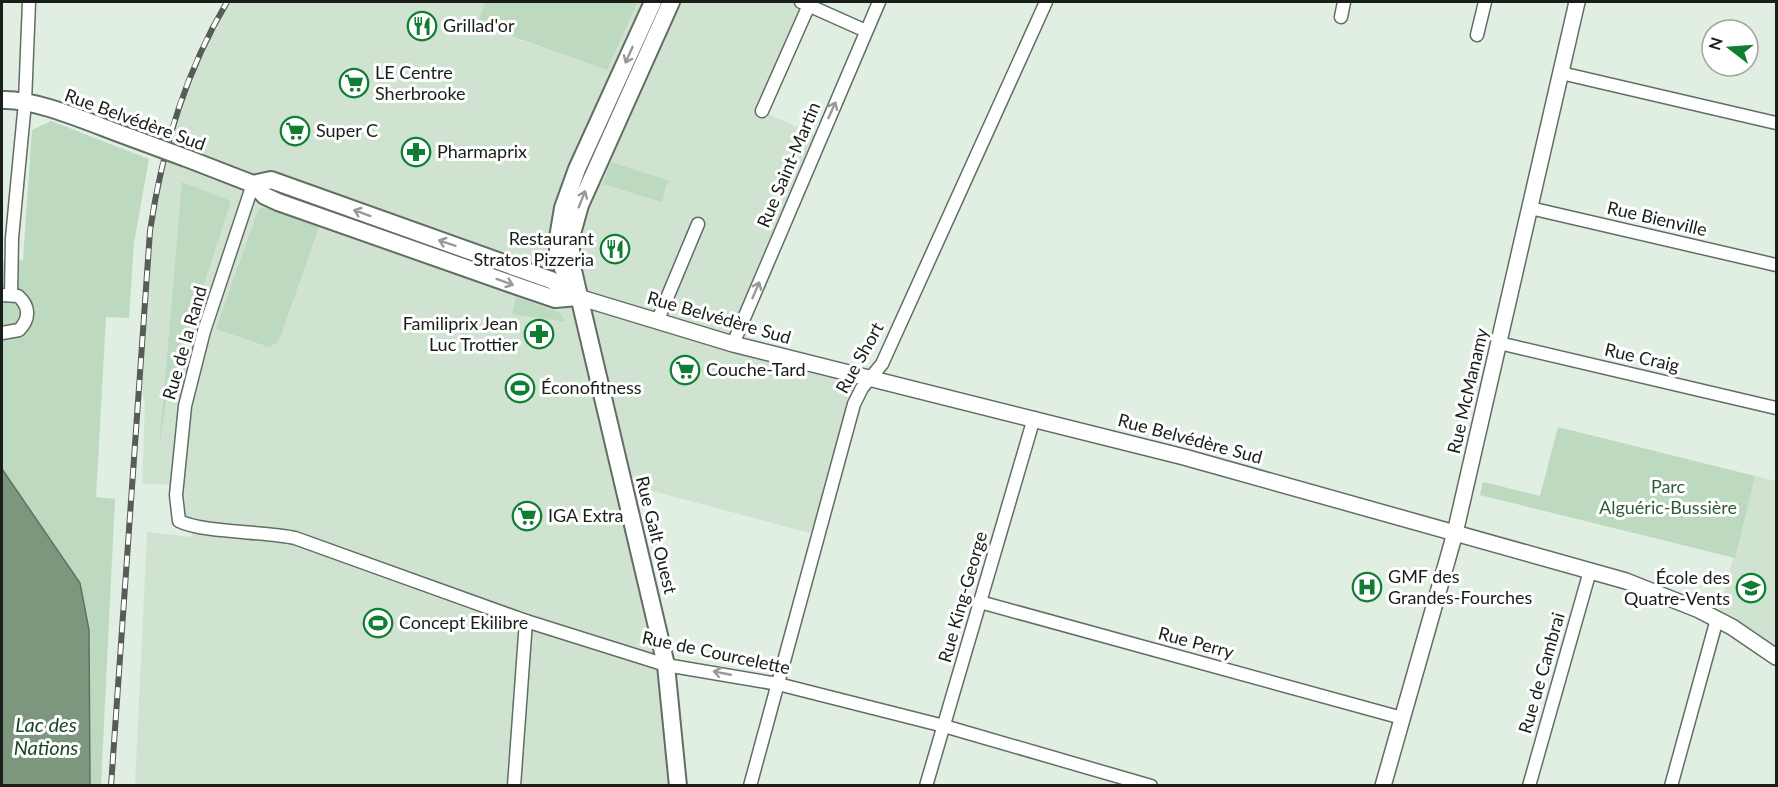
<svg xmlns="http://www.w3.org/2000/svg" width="1778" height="787" font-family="Lato,sans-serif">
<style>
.built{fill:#d0e3d1}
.green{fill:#bdd9c0}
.water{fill:#7d977f;stroke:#5f7361;stroke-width:1.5}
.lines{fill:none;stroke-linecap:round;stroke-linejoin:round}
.minor-casing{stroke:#626d63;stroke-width:15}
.tertiary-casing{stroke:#626d63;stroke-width:18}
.secondary-casing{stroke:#626d63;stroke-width:20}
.minor{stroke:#fff;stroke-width:12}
.tertiary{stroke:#fff;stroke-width:15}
.secondary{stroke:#fff;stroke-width:16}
.rail-casing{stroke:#555d56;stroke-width:6}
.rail{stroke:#fff;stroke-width:4;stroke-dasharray:11;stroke-linecap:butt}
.secondary-bridge-casing{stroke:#626d63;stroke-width:20;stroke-linecap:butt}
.secondary-bridge{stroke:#fff;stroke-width:16}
.oneway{stroke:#989a98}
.labels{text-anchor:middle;stroke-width:6;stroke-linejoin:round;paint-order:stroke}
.poi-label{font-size:18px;fill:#191e1a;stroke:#fff;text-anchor:start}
.street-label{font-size:18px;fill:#191e1a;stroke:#fff}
.park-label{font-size:18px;fill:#305b37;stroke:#fff}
.water-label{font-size:20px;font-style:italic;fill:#1b4724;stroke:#fff}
</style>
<rect width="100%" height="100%" fill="#e1eee2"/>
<!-- built -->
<g class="built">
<path d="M 227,2 L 485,2 L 477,25 L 607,70 L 638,2 L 801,2 L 809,5 L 762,111 L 820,137 L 734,343 L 869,378 L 862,388 L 817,535 L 623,483 L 652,600 L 678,785 L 135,786 L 147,532 L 192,537 L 193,527 L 185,524 L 177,485 L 142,484 L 145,407 L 139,366 L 150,231 L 160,172 L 180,98 L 196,57 Z"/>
<path d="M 1755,476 L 1776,481 L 1776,657 L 1717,619 Z"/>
</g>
<!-- green -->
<g class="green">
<path d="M 485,2 L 638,2 L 607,70 L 477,24 Z"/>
<path d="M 51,121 L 149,159 L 134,243 L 129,318 L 106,317 L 96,497 L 115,499 L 101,785 L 90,785 L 80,583 L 2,469 L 2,262 L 23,260 L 32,130 Z"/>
<path d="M 611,162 L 673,182 L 667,183 L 662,202 L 603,184 Z"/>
<path d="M 182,182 L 231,201 L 166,401 L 159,449 Z"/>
<path d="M 264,207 L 319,227 L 280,338 L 277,343 L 269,347 L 216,329 L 258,210 Z"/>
<path d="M 516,297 L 560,313 L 566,322 L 512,314 Z"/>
<path d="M 1558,427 L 1755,476 L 1735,558 L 1480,495 L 1483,482 L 1540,496 Z"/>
</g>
<!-- water -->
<path class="water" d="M 2,469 L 80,583 L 89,630 L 90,785 L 2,785 Z"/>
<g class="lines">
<!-- minor casing -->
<g class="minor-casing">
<g id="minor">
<path d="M 801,2 L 866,31"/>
<path d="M 1341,17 L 1344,2"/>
<path d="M 1477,35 L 1485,2"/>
<path d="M 1561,73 L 1776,123"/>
<path d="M 762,111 L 809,5"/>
<path d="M 253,184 L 204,331 L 185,406 L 176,495 L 179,521 C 204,533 263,531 295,538 L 526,621 L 666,665 L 778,684 L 944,726 L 1151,786"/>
<path d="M 1530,208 L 1776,265"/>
<path d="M 11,294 L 12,238 L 25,102 L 29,2"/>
<path d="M 2,295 L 18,296 C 30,306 30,319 19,330 L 2,333"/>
<path d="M 657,322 L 698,224"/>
<path d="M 1499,343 L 1776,408"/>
<path d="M 733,344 L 879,2"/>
<path d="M 980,602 L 1402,718"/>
<path d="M 514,786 L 526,621"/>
<path d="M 750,786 L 854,404 L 862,388 L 882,364 L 1046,2"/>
<path d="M 926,786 L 1034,418"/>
<path d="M 1529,786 L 1590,571"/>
<path d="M 1671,786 L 1717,619"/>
</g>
</g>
<!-- tertiary casing -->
<g class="tertiary-casing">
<g id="tertiary">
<path d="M 578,297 L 733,344 L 1184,457 L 1626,581 L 1699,610 L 1732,627 L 1776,657"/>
<path d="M 1383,786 L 1455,533 L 1577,2"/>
</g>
</g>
<!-- secondary casing -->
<g class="secondary-casing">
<g id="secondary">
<path d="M 671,2 L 580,205 L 571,237 L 571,262 L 666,665 L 678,786"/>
<path d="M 2,100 C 37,98 97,126 132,138"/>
<path d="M 186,158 L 253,184 L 265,196 L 278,202 L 517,286 L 555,299 L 578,297"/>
<path d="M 253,184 L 271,180 L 551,280 L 578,297"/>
<path d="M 567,279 L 558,255 L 558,238 L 563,208 L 577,169 L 653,2"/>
</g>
</g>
<!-- minor -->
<use href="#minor" class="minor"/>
<!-- tertiary -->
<use href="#tertiary" class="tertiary"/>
<!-- secondary -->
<use href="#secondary" class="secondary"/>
<!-- rail casing -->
<g class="rail-casing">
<path id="rail" d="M 111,786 L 150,231 C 162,149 185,73 227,2"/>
</g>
<!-- rail -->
<use href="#rail" class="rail"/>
<!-- secondary-bridge casing -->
<g class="secondary-bridge-casing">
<path id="secondary-bridge" d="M 132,138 L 186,158"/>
</g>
<!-- secondary-bridge -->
<use href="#secondary-bridge" class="secondary-bridge"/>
</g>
<!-- one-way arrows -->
<defs><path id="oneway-shaft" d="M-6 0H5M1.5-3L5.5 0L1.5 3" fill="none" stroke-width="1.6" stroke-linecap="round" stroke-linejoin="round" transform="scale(1.5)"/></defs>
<g class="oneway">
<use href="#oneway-shaft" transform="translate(629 55) rotate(114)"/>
<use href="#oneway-shaft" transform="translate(832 110) rotate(-66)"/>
<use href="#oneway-shaft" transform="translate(582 199) rotate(-68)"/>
<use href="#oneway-shaft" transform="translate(362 213) rotate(-160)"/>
<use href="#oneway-shaft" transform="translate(447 243) rotate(-161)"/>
<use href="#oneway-shaft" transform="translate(505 282) rotate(20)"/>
<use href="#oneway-shaft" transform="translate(756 290) rotate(-67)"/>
<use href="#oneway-shaft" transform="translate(722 673) rotate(-169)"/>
</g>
<!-- icons -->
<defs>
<g id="restaurant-ring" transform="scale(1.5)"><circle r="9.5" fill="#fff" stroke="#0f7d32" stroke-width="1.5"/><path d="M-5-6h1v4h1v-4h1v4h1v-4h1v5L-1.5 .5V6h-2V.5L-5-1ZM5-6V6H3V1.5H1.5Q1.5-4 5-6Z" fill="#0f7d32"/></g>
<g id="supermarket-ring" transform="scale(1.5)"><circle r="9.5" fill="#fff" stroke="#0f7d32" stroke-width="1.5"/><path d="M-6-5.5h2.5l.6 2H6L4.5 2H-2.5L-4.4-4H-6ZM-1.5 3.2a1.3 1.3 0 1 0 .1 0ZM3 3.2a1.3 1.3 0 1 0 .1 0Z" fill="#0f7d32"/></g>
<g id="pharmacy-ring" transform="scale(1.5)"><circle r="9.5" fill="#fff" stroke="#0f7d32" stroke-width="1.5"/><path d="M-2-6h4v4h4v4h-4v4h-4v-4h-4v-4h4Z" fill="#0f7d32"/></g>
<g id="stadium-ring" transform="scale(1.5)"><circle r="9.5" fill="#fff" stroke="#0f7d32" stroke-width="1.5"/><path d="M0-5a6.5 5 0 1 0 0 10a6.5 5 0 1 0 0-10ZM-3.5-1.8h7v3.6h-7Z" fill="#0f7d32"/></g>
<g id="hospital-ring" transform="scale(1.5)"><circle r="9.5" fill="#fff" stroke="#0f7d32" stroke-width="1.5"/><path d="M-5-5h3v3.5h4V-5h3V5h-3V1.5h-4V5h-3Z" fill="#0f7d32"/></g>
<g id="school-ring" transform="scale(1.5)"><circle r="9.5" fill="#fff" stroke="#0f7d32" stroke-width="1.5"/><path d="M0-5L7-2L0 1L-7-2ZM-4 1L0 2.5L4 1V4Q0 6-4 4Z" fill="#0f7d32"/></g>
</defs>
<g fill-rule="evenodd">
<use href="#restaurant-ring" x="422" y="26"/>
<use href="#supermarket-ring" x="354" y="83"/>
<use href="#supermarket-ring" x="295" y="131"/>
<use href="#pharmacy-ring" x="416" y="152"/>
<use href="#restaurant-ring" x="615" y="249"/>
<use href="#pharmacy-ring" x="539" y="334"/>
<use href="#supermarket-ring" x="685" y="370"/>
<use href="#stadium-ring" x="520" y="388"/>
<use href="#supermarket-ring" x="527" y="516"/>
<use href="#hospital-ring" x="1367" y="587"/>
<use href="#school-ring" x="1751" y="588"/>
<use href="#stadium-ring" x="378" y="623"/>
</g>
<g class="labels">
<!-- poi labels -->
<g class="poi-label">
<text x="443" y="32">Grillad'or</text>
<text x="375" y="79">LE Centre<tspan x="375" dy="21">Sherbrooke</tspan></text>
<text x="316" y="137">Super C</text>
<text x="437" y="158">Pharmaprix</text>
<text x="594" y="245" text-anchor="end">Restaurant<tspan x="594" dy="21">Stratos Pizzeria</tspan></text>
<text x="518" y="330" text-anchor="end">Familiprix Jean<tspan x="518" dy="21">Luc Trottier</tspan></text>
<text x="706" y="376">Couche-Tard</text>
<text x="541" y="394">Éconofitness</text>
<text x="548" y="522">IGA Extra</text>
<text x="1388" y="583">GMF des<tspan x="1388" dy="21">Grandes-Fourches</tspan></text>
<text x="1730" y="584" text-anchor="end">École des<tspan x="1730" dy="21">Quatre-Vents</tspan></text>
<text x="399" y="629">Concept Ekilibre</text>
</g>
<!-- street labels -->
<g class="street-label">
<text transform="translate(135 120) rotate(20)" y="6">Rue Belvédère Sud</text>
<text transform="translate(789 165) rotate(-67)" y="6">Rue Saint-Martin</text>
<text transform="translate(1657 219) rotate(13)" y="6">Rue Bienville</text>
<text transform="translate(719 318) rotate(16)" y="6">Rue Belvédère Sud</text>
<text transform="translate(185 343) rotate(-74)" y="6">Rue de la Rand</text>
<text transform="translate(860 358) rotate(-61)" y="6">Rue Short</text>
<text transform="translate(1642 358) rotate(13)" y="6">Rue Craig</text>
<text transform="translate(1468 391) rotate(-77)" y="6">Rue McManamy</text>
<text transform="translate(1190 439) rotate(15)" y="6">Rue Belvédère Sud</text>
<text transform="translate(656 535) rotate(76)" y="6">Rue Galt Ouest</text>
<text transform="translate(963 597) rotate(-74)" y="6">Rue King-George</text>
<text transform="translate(1196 643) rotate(15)" y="6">Rue Perry</text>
<text transform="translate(716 653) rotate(12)" y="6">Rue de Courcelette</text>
<text transform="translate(1542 673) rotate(-74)" y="6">Rue de Cambrai</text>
</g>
<!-- park labels -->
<g class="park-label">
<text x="1668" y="493">Parc<tspan x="1668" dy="21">Alguéric-Bussière</tspan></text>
</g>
<!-- water labels -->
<g class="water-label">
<text x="46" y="732">Lac des<tspan x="46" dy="23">Nations</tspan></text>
</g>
</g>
<!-- border -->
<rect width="1778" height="787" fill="none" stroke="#191e1a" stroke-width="6"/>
<!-- north arrow -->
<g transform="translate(1730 48) rotate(287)"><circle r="28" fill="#ffffff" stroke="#a3a5a3" stroke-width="1.5"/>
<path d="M0-4.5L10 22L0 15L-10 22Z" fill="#0f7d32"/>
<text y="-9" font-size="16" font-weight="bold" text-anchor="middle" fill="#191e1a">N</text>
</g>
</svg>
